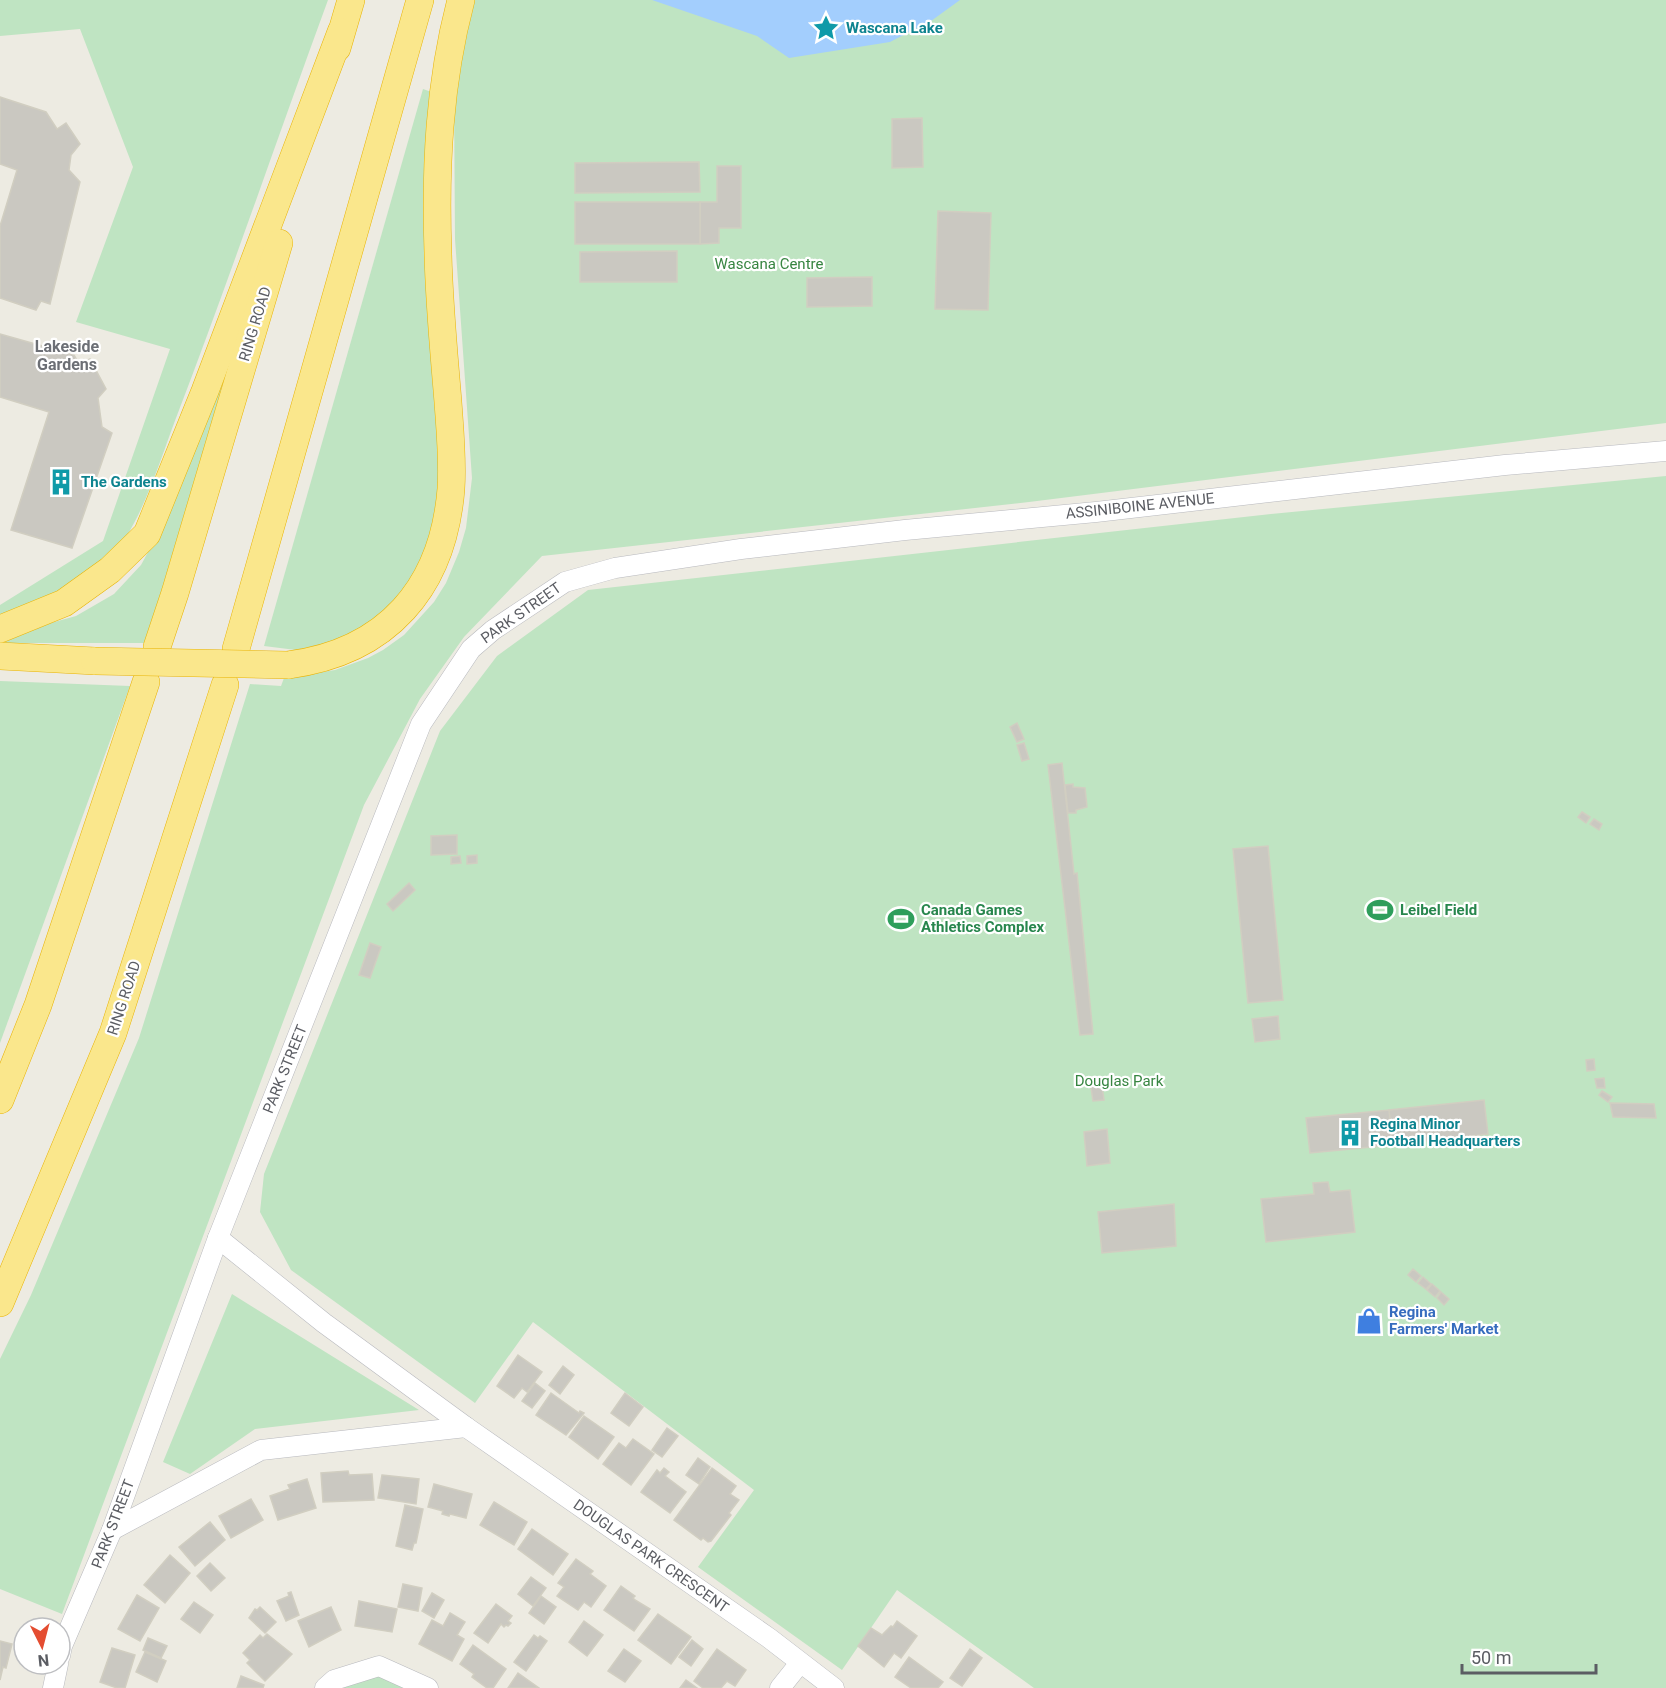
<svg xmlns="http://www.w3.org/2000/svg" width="1666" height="1688" font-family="Roboto,sans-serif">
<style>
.green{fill:#bfe4c2}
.water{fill:#a3cefd}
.building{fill:#cac8c1;stroke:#d1cec1;stroke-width:1.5}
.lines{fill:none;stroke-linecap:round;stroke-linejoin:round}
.minor-casing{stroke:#b8b9be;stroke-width:21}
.highway-casing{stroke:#e9b406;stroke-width:28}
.minor{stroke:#fff;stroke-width:20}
.highway{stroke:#fae78c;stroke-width:27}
.highway-bridge-casing{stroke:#e9b406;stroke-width:28;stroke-linecap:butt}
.highway-bridge{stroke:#fae78c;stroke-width:27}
.labels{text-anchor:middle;stroke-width:4.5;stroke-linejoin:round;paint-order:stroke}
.culture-label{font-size:15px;font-weight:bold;fill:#0d838f;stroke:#fff;text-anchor:start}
.park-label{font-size:15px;fill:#378541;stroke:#fff}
.street-label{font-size:15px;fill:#5b5d63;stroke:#fff}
.leisure-label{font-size:15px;font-weight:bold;fill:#27864d;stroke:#fff;text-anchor:start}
.shop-label{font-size:15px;font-weight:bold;fill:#366cbe;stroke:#fff;text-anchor:start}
.neighbourhood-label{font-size:16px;font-weight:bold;fill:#6c6f75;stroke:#fff}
</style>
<rect width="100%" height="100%" fill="#edebe2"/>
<!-- green -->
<g class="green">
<path d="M 0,0 L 328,0 C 277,139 229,280 176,418 C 160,460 140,529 108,560 C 79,588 40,607 0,614 L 0,605 L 103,541 L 170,349 L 76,322 L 133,167 L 80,29 L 0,36 Z"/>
<path d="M 473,0 L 1666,0 L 1666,423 L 1029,502 L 542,556 L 464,637 L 420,699 L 364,805 L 62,1614 L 0,1589 L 0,1359 L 31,1295 L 139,1038 L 250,684 L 281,686 L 284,678 L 335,670 L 368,658 L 383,650 L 404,635 L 434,602 L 446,583 L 459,552 L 466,528 L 472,478 L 455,239 L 454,97 Z"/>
<path d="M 423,89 L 437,94 L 441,506 L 409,592 L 350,638 L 296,650 L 264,646 Z"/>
<path d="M 244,314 L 146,643 L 0,643 L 0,637 L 76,616 L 114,594 L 141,565 L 165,521 Z"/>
<path d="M 1666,476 L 1666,1688 L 1034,1688 L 897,1590 L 842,1670 L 698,1567 L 754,1490 L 533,1322 L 475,1403 L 291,1270 L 260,1212 L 264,1174 L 440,731 L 497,656 L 588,590 L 1271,514 Z"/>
<path d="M 0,681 L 130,686 L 0,1043 Z"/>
<path d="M 232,1294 L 419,1410 L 255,1429 L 190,1474 L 163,1462 Z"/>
<path d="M 379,1673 L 414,1688 L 338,1688 Z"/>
</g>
<!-- water -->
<path class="water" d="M 652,0 L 960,0 L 931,21 L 890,42 L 789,58 L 757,36 Z"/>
<!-- building -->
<g class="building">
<path d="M 0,97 L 46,112 L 57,129 L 66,123 L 80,144 L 71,155 L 69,170 L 80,182 L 50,304 L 41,301 L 36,310 L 0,298 L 0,226 L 17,170 L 0,164 Z"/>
<path d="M 922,118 L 923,167 L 892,168 L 892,119 Z"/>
<path d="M 699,162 L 700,192 L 575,193 L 575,163 Z"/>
<path d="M 717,166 L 741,166 L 741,228 L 719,228 L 719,243 L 700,244 L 700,202 L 717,202 Z"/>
<rect x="575" y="202" width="125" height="42"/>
<path d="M 938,211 L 991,213 L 988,310 L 935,309 Z"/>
<path d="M 677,251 L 677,282 L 580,282 L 580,252 Z"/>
<path d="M 872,277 L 872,306 L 807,307 L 807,278 Z"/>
<path d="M 0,334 L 74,355 L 79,364 L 90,359 L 106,389 L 98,398 L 102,427 L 112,433 L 72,548 L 11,530 L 49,412 L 0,397 Z"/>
<path d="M 1017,723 L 1024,739 L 1017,742 L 1010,727 Z"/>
<path d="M 1024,743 L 1029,759 L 1022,761 L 1017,745 Z"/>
<path d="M 1062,763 L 1074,874 L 1077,873 L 1093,1034 L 1080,1035 L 1048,765 Z"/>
<path d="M 1073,784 L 1073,787 L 1085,788 L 1087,807 L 1076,810 L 1076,813 L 1068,813 L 1065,785 Z"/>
<path d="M 1582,812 L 1590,817 L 1586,823 L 1578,817 Z"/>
<path d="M 1594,819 L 1602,824 L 1599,830 L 1590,824 Z"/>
<path d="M 457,835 L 457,854 L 431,855 L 431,836 Z"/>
<path d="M 1268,846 L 1283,1000 L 1248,1003 L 1233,849 Z"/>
<path d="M 477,855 L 477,863 L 467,864 L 467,856 Z"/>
<path d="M 460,856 L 461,863 L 451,864 L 451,857 Z"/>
<path d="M 409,883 L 415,890 L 393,911 L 387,904 Z"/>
<path d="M 370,943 L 381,947 L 370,978 L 359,975 Z"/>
<path d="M 1278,1016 L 1280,1039 L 1255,1042 L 1252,1019 Z"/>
<path d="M 1594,1059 L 1595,1070 L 1587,1071 L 1586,1060 Z"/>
<path d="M 1604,1078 L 1605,1088 L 1597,1088 L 1595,1079 Z"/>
<path d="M 1101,1079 L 1104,1100 L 1093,1101 L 1090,1081 Z"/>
<path d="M 1602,1091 L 1612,1097 L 1608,1102 L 1599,1095 Z"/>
<path d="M 1484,1100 L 1488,1134 L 1392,1145 L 1389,1110 Z"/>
<path d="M 1610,1103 L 1654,1104 L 1656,1118 L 1613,1117 Z"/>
<path d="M 1389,1110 L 1392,1145 L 1310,1153 L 1306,1118 Z"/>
<path d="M 1107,1129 L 1110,1163 L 1087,1166 L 1084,1132 Z"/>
<path d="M 1328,1182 L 1330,1192 L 1350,1190 L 1355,1232 L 1266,1242 L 1261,1199 L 1314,1194 L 1313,1183 Z"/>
<path d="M 1174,1204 L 1176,1246 L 1102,1253 L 1098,1212 Z"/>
<path d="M 1413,1269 L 1421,1276 L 1416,1282 L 1408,1275 Z"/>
<path d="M 1423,1277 L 1431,1284 L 1426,1289 L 1418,1283 Z"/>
<path d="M 1432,1284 L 1440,1291 L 1435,1297 L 1427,1290 Z"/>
<path d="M 1441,1292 L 1449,1299 L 1444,1305 L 1437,1298 Z"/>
<path d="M 518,1355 L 542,1372 L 527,1392 L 522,1388 L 514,1398 L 497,1386 Z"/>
<path d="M 563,1366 L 574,1375 L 560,1394 L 549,1385 Z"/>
<path d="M 535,1383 L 545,1391 L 532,1408 L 522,1401 Z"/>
<path d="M 551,1393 L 579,1413 L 580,1411 L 584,1413 L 566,1435 L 536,1415 Z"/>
<path d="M 625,1393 L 643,1407 L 629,1426 L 611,1413 Z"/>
<path d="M 584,1416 L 614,1437 L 598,1459 L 569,1437 Z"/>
<path d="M 667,1428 L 678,1436 L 662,1457 L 652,1450 Z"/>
<path d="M 633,1439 L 654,1454 L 631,1485 L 603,1464 L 619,1443 L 626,1448 Z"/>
<path d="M 698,1458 L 710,1467 L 699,1484 L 686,1475 Z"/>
<path d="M 664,1468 L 669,1472 L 665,1476 L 686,1492 L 670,1513 L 641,1492 L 657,1470 L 660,1473 Z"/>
<path d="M 712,1468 L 736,1486 L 730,1494 L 739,1500 L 729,1513 L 731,1515 L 711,1541 L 708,1542 L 703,1538 L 701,1540 L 674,1520 Z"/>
<path d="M 348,1471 L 349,1475 L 372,1474 L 374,1500 L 323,1502 L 321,1473 Z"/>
<path d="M 382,1475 L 419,1479 L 416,1504 L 378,1498 Z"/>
<path d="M 307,1479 L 316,1508 L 278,1520 L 270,1496 L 290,1489 L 288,1485 Z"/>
<path d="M 434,1484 L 472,1494 L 466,1518 L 450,1514 L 449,1516 L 442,1514 L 443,1511 L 428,1507 Z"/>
<path d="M 251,1499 L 263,1520 L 231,1538 L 219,1516 Z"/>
<path d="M 494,1502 L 527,1522 L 514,1545 L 480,1525 Z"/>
<path d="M 405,1505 L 423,1509 L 416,1543 L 414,1543 L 412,1550 L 396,1546 Z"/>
<path d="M 210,1522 L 225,1540 L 195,1566 L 179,1547 Z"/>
<path d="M 532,1529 L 568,1554 L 553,1575 L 518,1549 Z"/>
<path d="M 170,1555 L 190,1573 L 165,1603 L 144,1585 Z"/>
<path d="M 576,1559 L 593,1571 L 590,1574 L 606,1586 L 591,1607 L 584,1602 L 578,1610 L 557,1596 L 564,1587 L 558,1583 Z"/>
<path d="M 210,1563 L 225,1578 L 211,1591 L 197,1576 Z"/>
<path d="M 531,1577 L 546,1588 L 533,1606 L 518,1594 Z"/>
<path d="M 403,1584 L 422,1588 L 418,1611 L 398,1607 Z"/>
<path d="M 621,1586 L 635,1596 L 633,1598 L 635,1600 L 650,1609 L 634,1631 L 604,1610 Z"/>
<path d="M 291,1592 L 299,1615 L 286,1621 L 277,1601 L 289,1596 L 288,1593 Z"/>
<path d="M 432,1593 L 444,1600 L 434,1618 L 422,1611 Z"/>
<path d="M 137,1595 L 159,1608 L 140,1641 L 118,1629 Z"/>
<path d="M 541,1596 L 556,1607 L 544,1624 L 529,1613 Z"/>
<path d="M 359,1601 L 397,1609 L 392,1632 L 355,1626 Z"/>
<path d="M 194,1602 L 213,1615 L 200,1633 L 181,1619 Z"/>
<path d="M 496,1604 L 512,1616 L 508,1621 L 511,1623 L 508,1626 L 506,1625 L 504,1627 L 501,1624 L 488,1643 L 474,1633 Z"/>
<path d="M 260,1607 L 276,1622 L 265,1633 L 249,1618 L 255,1609 L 257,1610 Z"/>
<path d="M 331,1607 L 341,1630 L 309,1647 L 298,1621 Z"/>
<path d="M 450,1613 L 465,1622 L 457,1635 L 464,1639 L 452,1661 L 419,1644 L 432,1620 L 443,1626 Z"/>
<path d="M 658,1614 L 691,1637 L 671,1664 L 638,1640 Z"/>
<path d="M 584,1621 L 603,1635 L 587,1656 L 569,1642 Z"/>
<path d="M 897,1621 L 917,1636 L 901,1658 L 894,1653 L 884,1667 L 858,1646 L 871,1628 L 882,1635 L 891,1626 L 893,1627 Z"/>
<path d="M 267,1634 L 292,1654 L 265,1681 L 247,1663 L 250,1660 L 243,1653 L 260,1635 L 263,1638 Z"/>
<path d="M 534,1635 L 538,1638 L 540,1636 L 547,1641 L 526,1671 L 514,1662 Z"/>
<path d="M 148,1638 L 167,1646 L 161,1658 L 143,1650 Z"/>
<path d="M 692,1640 L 703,1649 L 691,1666 L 679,1657 Z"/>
<path d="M 0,1641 L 12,1644 L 6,1668 L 3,1667 L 0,1680 Z"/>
<path d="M 473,1645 L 506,1669 L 493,1688 L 487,1688 L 472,1677 L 474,1674 L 460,1664 Z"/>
<path d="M 112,1648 L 135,1655 L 125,1688 L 117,1688 L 100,1682 Z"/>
<path d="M 624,1649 L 641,1661 L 625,1682 L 608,1671 Z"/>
<path d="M 717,1649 L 746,1670 L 735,1686 L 727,1681 L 721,1688 L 703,1688 L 694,1681 Z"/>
<path d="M 970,1649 L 982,1658 L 962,1686 L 950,1678 Z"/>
<path d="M 145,1652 L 166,1661 L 157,1682 L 136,1672 Z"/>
<path d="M 909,1657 L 943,1682 L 938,1688 L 911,1688 L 895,1677 Z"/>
<path d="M 518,1673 L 539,1688 L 508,1688 Z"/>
<path d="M 241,1676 L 264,1685 L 263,1688 L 237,1688 Z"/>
<path d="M 686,1680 L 697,1688 L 680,1688 Z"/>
</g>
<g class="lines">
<!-- minor casing -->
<g class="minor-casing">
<g id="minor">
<path d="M 218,1238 L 324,1323 L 466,1427 L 769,1638 L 834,1688"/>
<path d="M 112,1530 L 261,1450 L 466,1427"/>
<path d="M 60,1656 L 62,1646 L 112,1530 L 218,1238 L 421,724 L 471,649 L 493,630 L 565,582 L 615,568 L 741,549 L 905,530 L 1096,512 L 1505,465 L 1666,451"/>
<path d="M 53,1688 L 58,1664"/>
<path d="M 325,1688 L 334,1680 L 379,1666 L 428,1688"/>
<path d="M 780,1688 L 800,1663"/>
</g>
</g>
<!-- highway casing -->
<g class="highway-casing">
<g id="highway">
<path d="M 337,48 L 351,0"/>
<path d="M 0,629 L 64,603 L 110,570 L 147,534 L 205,391 L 341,32"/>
<path d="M 157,647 L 175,593 L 279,243"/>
<path d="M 236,649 L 420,0"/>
<path d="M 0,656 L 95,661"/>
<path d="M 288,665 C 387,652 443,588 451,489 C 453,460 450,431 448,402 C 444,353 439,303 438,253 C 435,167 439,83 461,0"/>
<path d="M 0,1100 L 38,1005 L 146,682"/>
<path d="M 0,1303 L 113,1033 L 225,685"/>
</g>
</g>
<!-- minor -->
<use href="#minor" class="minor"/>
<!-- highway -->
<use href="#highway" class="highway"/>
<!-- highway-bridge casing -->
<g class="highway-bridge-casing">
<path id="highway-bridge" d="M 95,661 L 288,665"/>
</g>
<!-- highway-bridge -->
<use href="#highway-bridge" class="highway-bridge"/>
</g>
<!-- icons -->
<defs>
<g id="sight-bare" transform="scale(2.07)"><path d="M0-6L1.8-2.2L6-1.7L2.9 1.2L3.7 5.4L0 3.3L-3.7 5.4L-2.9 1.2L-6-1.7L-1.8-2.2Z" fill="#0f9aa8" stroke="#fff" stroke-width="2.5" paint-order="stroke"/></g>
<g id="building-bare" transform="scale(2.07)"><path d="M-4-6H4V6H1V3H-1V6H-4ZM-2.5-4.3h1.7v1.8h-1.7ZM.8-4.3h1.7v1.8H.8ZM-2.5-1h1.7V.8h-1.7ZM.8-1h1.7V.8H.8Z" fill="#0f9aa8" stroke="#fff" stroke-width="2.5" paint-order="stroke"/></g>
<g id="stadium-bare" transform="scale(2.07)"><path d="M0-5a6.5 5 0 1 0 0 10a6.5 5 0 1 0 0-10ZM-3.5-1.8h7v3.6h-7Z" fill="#2e9e5b" stroke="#fff" stroke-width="2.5" paint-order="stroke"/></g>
<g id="shop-bare" transform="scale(2.07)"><path d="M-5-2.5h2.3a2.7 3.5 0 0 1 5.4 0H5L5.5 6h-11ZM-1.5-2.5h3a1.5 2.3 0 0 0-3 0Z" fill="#3f7fe0" stroke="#fff" stroke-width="2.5" paint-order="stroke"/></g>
</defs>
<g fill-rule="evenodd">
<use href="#sight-bare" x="826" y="28"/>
<use href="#building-bare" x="61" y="482"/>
<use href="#stadium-bare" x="1380" y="910"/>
<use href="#stadium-bare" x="901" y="919"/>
<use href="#building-bare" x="1350" y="1133"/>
<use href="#shop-bare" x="1369" y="1321"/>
</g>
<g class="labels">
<!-- culture labels -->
<g class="culture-label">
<text x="846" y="33">Wascana Lake</text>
<text x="81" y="487">The Gardens</text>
<text x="1370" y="1129">Regina Minor<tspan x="1370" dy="17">Football Headquarters</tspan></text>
</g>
<!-- park labels -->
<g class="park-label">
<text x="769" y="269">Wascana Centre</text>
<text x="1119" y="1086">Douglas Park</text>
</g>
<!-- street labels -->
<g class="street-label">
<text transform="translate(255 324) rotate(-73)" y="5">RING ROAD</text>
<text transform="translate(1140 506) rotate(-6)" y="5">ASSINIBOINE AVENUE</text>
<text transform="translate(521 613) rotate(-35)" y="5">PARK STREET</text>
<text transform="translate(124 998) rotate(-72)" y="5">RING ROAD</text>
<text transform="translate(285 1069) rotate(-68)" y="5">PARK STREET</text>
<text transform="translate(113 1524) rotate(-69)" y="5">PARK STREET</text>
<text transform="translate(651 1556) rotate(35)" y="5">DOUGLAS PARK CRESCENT</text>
</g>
<!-- leisure labels -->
<g class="leisure-label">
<text x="921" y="915">Canada Games<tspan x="921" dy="17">Athletics Complex</tspan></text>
<text x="1400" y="915">Leibel Field</text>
</g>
<!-- shop labels -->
<g class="shop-label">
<text x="1389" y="1317">Regina<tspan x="1389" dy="17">Farmers' Market</tspan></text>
</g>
<!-- neighbourhood labels -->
<g class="neighbourhood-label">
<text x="67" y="352">Lakeside<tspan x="67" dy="18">Gardens</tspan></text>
</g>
</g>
<!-- north arrow -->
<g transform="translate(42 1646) rotate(174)"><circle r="28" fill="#ffffff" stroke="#bdbec1" stroke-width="1.5"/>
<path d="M0-4.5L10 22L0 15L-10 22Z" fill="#e44d31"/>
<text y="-9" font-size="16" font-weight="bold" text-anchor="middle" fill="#5b5d63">N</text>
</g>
<!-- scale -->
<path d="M1462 1664v9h134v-9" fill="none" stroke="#5b5d63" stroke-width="3"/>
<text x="1471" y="1664" font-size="18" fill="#5b5d63" stroke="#ffffff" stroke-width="4.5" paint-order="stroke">50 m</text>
</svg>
